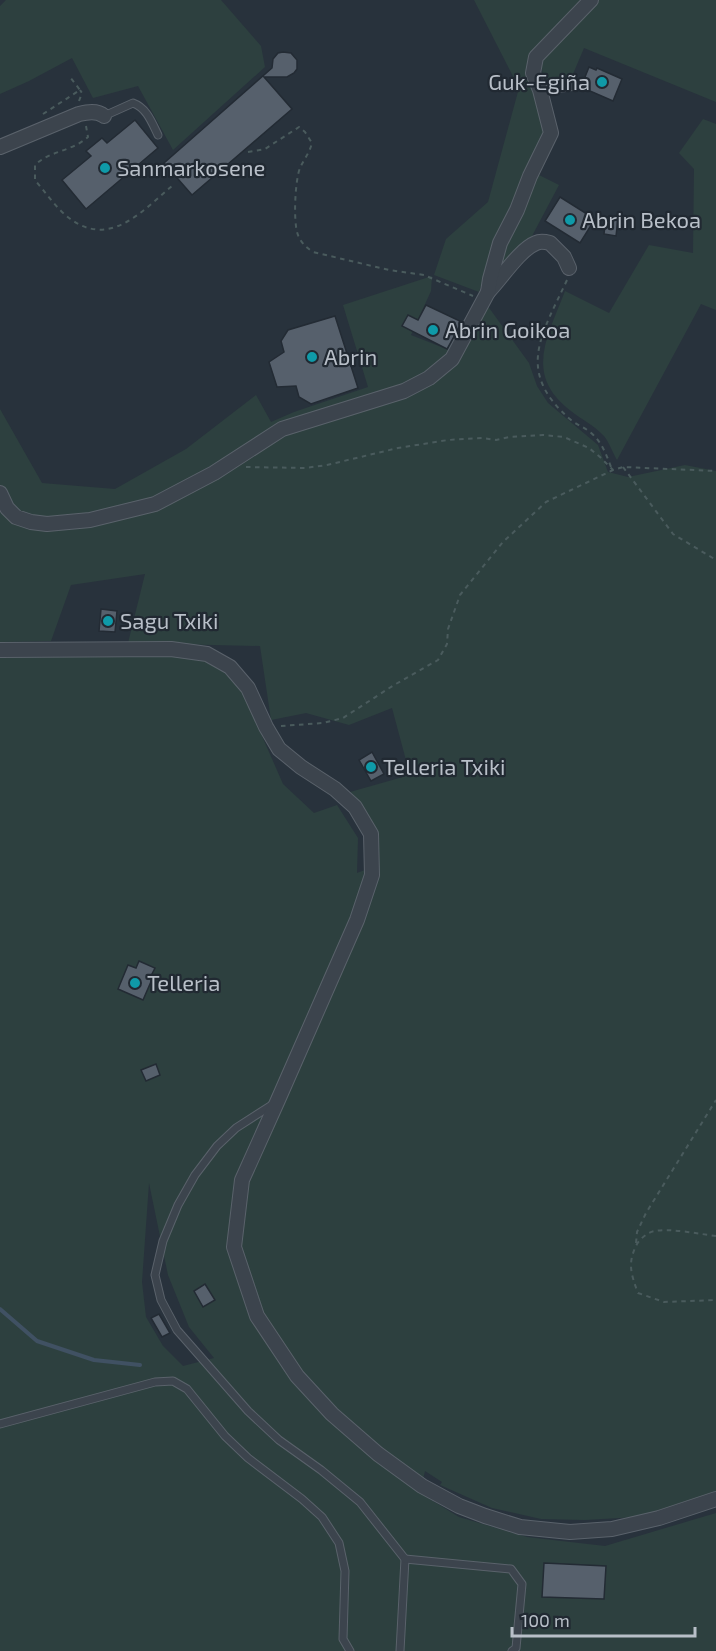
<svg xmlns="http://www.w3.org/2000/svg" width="716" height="1651" font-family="'Exo 2',sans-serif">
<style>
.green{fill:#2d403f;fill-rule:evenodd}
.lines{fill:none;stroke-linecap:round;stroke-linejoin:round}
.stream{stroke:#405163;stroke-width:4}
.building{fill:#56606c;stroke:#232b34;stroke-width:1.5}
.lane-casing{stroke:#5a626b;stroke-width:9}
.street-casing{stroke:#5a626b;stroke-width:16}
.path{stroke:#4a5b5d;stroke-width:2;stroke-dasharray:4.5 4.5;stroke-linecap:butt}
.lane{stroke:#3c444d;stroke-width:7}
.street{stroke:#3c444d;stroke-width:14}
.culture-dot{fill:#0f9aa8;stroke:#212932;stroke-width:2}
.labels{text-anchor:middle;stroke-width:4.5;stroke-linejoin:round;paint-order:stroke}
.poi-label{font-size:22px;fill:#b8bfc8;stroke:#212932;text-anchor:start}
</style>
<rect width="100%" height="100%" fill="#28323c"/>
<!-- green -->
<g class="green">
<path d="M 6,0 L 221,0 L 261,46 L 265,67 L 173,150 L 138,86 L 93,98 L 72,58 L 29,81 L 0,94 L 0,6 Z"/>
<path d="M 474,0 L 580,0 L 533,51 L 544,131 L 495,244 L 479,292 L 434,275 L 446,239 L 488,202 L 519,88 Z"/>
<path d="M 598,0 L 716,0 L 716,102 L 584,48 L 573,74 L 565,80 L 543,79 L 541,57 Z"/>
<path d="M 703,119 L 716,124 L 716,310 L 701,304 L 617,460 C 613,453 609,442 604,436 C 595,426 581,419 571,411 C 523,375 548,336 565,291 L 609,313 L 649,245 L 693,253 L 694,169 L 679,153 Z"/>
<path d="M 537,174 L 559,185 L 532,236 L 517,250 L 494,276 L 506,240 Z"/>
<path d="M 432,276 L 431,291 L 411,335 L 459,354 L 487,305 L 529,363 L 537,386 L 548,403 L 598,445 L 608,472 L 628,477 L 685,465 L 716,471 L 716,1492 L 637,1517 L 585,1520 L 541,1519 L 492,1508 L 440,1485 L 442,1482 L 425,1471 L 420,1493 L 459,1517 L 527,1537 L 605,1546 L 716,1513 L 716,1651 L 0,1651 L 0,657 L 184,655 L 214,663 L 241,688 L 283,784 L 314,813 L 337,805 L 358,838 L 357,873 L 378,865 L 378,831 L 350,792 L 410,775 L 392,708 L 349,725 L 306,713 L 271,720 L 260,646 L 128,643 L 145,574 L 71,585 L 51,641 L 0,642 L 0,409 L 42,483 L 115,489 L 186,449 L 256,395 L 271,422 L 294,412 L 368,387 L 343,305 ZM 149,1183 L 168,1275 L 189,1327 L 214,1358 L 183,1366 L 163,1346 L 146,1317 L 142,1282 Z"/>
</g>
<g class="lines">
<!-- stream -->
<path class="stream" d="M 0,1309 L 37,1341 L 94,1360 L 140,1365"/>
</g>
<!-- building -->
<g class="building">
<path d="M 283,52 L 291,53 L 297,60 L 297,69 L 294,73 L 287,77 L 264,77 L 292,109 L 192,195 L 164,163 L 272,68 L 273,59 L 278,53 Z"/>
<path d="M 589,67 L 596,70 L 597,68 L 622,79 L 613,101 L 583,88 L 584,86 L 583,82 Z"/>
<path d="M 135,120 L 158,148 L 86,209 L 62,180 L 91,156 L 86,151 L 102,138 L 107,143 Z"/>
<path d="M 560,197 L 595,219 L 580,243 L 545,221 Z"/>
<path d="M 606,217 L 618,219 L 616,236 L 604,234 Z"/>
<path d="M 426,305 L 462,322 L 447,349 L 402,326 L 408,315 L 418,320 Z"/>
<path d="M 335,316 L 358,388 L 311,404 L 299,397 L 296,386 L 277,387 L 269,362 L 284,352 L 281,341 L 288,330 Z"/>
<path d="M 101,609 L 117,611 L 115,632 L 99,631 Z"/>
<path d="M 372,752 L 384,774 L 371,781 L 359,760 Z"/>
<path d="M 139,961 L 155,968 L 151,976 L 153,977 L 143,1000 L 118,989 L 128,965 L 136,968 Z"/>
<path d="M 156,1064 L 160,1075 L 146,1081 L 141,1070 Z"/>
<path d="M 205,1284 L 215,1300 L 203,1307 L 194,1291 Z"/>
<path d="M 159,1314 L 170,1333 L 162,1337 L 151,1318 Z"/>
<path d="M 544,1563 L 606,1566 L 604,1599 L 542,1597 Z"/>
</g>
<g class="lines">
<!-- lane casing -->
<g class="lane-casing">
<g id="lane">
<path d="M 540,90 C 553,88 566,89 578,85"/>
<path d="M 104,116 L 133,103 C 147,108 152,123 158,135"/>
<path d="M 275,1103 L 236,1128 L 217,1146 L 195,1175 L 178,1205 L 163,1241 L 155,1275 L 161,1300 L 177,1330 L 248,1411 L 279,1440 L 321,1470 L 360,1502 L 405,1559 L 400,1651"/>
<path d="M 0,1424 L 155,1382 L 173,1381 L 187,1389 L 225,1436 L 248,1458 L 302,1499 L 322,1517 L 339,1543 L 345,1571 L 343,1639 L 350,1651"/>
<path d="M 405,1559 L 511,1569 L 522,1584 L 516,1648 L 512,1651"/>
</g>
</g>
<!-- street casing -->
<g class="street-casing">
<g id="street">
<path d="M 0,147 L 79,114 C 87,112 97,110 104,116"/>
<path d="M 488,292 C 501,279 519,250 536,243 C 540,241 546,242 550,243 L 564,257 L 569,268"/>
<path d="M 0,493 L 7,508 L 16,517 L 31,522 L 47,524 L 90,520 L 155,504 L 214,473 L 282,429 L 404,391 L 429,378 L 452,359 L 488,292 L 490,279 L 500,243 L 517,210 L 530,176 L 551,133 L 540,90 L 533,73 L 536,57 L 591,0"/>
<path d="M 0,650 L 171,649 L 207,654 L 230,667 L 248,688 L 266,727 L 279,749 L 301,767 L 335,789 L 355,807 L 371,834 L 372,875 L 357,920 L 278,1100 L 242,1180 L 234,1247 L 257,1316 L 297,1376 L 332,1414 L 378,1454 L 422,1486 L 459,1506 L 485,1516 L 520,1527 L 570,1532 L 612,1529 L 659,1518 L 716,1499"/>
</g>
</g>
<!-- path -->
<g class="path">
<path d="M 79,101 L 82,93 L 80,90"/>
<path d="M 43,114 L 80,90 L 70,77"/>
<path d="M 86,126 L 88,137 C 71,152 51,150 35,165 L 35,180 C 45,192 57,209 69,218 C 110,249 142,211 172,186"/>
<path d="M 248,152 L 265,149 L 299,127 L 305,132 L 312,143 C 309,154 304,159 300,168 C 295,180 293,223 298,235 C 301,243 306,247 313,252 L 389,270 L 424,275 L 473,296"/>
<path d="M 567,280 C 541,336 515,372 571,420 C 577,425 584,427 590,432 C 602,442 606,454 611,467"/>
<path d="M 246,467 L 305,468 L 327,465 L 398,448 L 448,440 L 482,438 L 496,440 L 509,437 L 543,435 L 564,437 L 589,448 L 600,457 L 613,470"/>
<path d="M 623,467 L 673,534 L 716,560"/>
<path d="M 281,726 L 323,723 L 343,718 L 394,685 L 438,660 L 447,644 L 448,629 L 460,595 L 503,542 L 546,502 L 613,470 L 623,467 L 716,471"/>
<path d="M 716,1236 C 699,1234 671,1228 655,1231 C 648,1232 641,1238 637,1244 C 627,1263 631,1274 638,1293 L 664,1302 L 716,1300"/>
<path d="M 636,1243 L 637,1232 L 646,1213 L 716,1100"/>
</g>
<!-- lane -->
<use href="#lane" class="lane"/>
<!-- street -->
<use href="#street" class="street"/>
</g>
<!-- markers -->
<g class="culture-dot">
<circle cx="602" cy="82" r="6"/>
<circle cx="105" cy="168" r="6"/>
<circle cx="570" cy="220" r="6"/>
<circle cx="433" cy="330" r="6"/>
<circle cx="312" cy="357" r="6"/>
<circle cx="108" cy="621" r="6"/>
<circle cx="371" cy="767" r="6"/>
<circle cx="135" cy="983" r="6"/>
</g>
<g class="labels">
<!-- poi labels -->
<g class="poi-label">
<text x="590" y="90" text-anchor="end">Guk-Egiña</text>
<text x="117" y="176">Sanmarkosene</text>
<text x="582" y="228">Abrin Bekoa</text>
<text x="445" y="338">Abrin Goikoa</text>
<text x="324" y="365">Abrin</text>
<text x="120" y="629">Sagu Txiki</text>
<text x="383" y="775">Telleria Txiki</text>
<text x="147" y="991">Telleria</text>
</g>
</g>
<!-- scale -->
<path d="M512 1627v9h183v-9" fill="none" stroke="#b8bfc8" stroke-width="3"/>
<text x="521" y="1627" font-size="18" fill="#b8bfc8" stroke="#212932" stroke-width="4.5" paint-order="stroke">100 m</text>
</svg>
